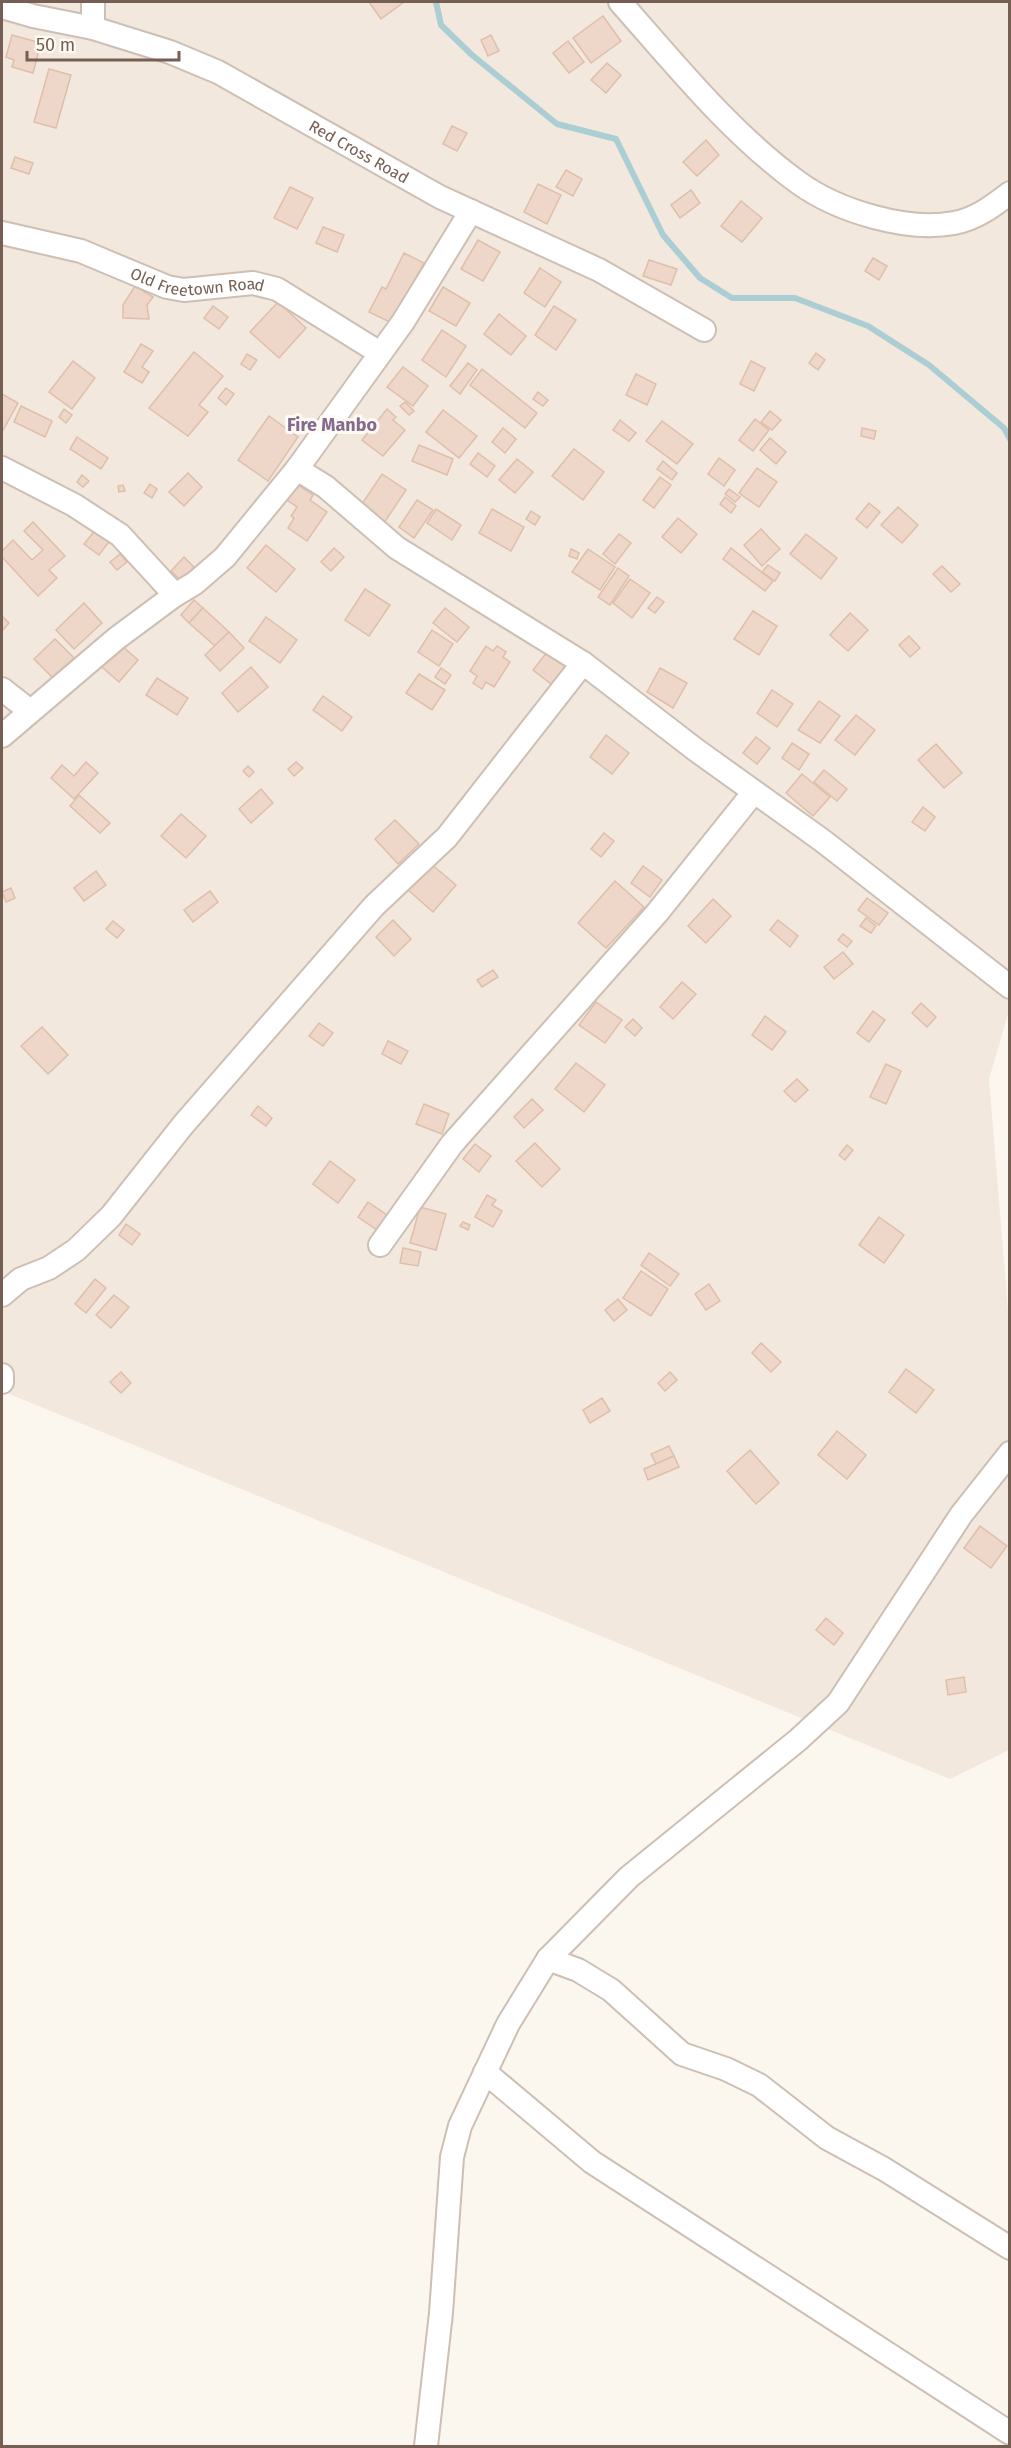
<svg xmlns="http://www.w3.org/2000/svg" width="1011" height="2448" font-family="'Fira Sans',sans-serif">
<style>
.residential{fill:#f2e8dd}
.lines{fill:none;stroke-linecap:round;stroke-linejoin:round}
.stream{stroke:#abcdd4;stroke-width:6}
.building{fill:#eed7c8;stroke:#debfaa;stroke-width:1.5}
.minor-casing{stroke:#cdbfb4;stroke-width:26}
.minor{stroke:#fff;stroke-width:22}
.labels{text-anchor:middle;stroke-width:6;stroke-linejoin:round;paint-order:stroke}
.street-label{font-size:16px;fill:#755f52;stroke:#fefaf4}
.neighbourhood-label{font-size:18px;font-weight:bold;fill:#846a8f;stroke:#fefaf4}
</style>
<rect width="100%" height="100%" fill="#fbf6ee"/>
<!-- residential -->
<path class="residential" d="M 2,2 L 1009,2 L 1010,1007 L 989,1079 L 1010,1336 L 1009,1750 L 950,1779 L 2,1391 Z"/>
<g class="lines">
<!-- stream -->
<path class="stream" d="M 436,2 L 441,25 L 472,55 L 557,124 L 616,139 L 663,235 L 700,278 L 732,298 L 795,298 L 868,326 L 929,365 L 1004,428 L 1010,439"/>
</g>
<!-- building -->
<g class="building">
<path d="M 369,2 L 404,2 L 381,19 Z"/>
<path d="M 603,16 L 621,41 L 591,63 L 573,38 Z"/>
<path d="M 12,35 L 41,43 L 33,73 L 12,67 L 14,60 L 6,57 Z"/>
<path d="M 491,35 L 499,51 L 488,56 L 481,40 Z"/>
<path d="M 568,41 L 584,62 L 569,73 L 553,53 Z"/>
<path d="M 607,63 L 621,75 L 606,93 L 591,80 Z"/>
<path d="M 49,69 L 71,75 L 56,128 L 34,122 Z"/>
<path d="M 452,126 L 467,133 L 457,151 L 443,144 Z"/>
<path d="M 706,140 L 719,155 L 697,176 L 683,162 Z"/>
<path d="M 15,157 L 33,163 L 29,174 L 11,168 Z"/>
<path d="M 566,170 L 582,179 L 573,196 L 556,187 Z"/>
<path d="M 538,184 L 561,195 L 547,224 L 524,212 Z"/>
<path d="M 290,187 L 313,198 L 297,229 L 274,218 Z"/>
<path d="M 691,190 L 700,203 L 680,218 L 671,205 Z"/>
<path d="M 741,201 L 762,218 L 742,242 L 721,226 Z"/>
<path d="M 323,227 L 344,235 L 337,252 L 316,243 Z"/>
<path d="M 478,240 L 500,252 L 483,281 L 461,269 Z"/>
<path d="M 404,253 L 424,263 L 394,324 L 369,312 L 382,287 L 386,289 Z"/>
<path d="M 873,258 L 887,266 L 879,280 L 865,271 Z"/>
<path d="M 649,260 L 677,269 L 671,285 L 643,276 Z"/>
<path d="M 540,268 L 561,282 L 545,307 L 524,293 Z"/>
<path d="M 135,286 L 153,297 L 147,305 L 149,319 L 123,318 L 123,305 Z"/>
<path d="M 443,287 L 470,303 L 456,326 L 429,311 Z"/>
<path d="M 278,302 L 306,328 L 279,358 L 250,332 Z"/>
<path d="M 213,306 L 228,317 L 219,329 L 204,318 Z"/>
<path d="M 554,306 L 576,320 L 556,350 L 535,335 Z"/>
<path d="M 499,314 L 526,336 L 511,355 L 484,334 Z"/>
<path d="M 442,330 L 466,346 L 446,377 L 422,360 Z"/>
<path d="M 141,344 L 153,351 L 142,367 L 149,372 L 142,383 L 124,372 Z"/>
<path d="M 194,352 L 223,376 L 199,405 L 208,412 L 188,436 L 149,408 Z"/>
<path d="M 816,353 L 825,360 L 818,370 L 809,363 Z"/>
<path d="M 247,354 L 257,360 L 250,370 L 241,364 Z"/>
<path d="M 73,361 L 95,378 L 72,409 L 49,392 Z"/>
<path d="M 751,361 L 765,368 L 754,391 L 740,384 Z"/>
<path d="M 468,363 L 477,370 L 460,394 L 450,386 Z"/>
<path d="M 403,367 L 428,386 L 413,406 L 387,387 Z"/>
<path d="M 482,369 L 537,413 L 525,428 L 470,385 Z"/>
<path d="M 636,374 L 656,384 L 647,405 L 626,395 Z"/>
<path d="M 226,388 L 234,394 L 226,405 L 218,398 Z"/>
<path d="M 538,392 L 548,400 L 543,406 L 533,399 Z"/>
<path d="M 2,394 L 18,403 L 2,432 Z"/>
<path d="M 405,402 L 414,411 L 409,415 L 400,406 Z"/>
<path d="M 21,406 L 52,421 L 45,437 L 14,422 Z"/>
<path d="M 64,409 L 72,415 L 66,423 L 59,417 Z"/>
<path d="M 387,409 L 396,417 L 393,420 L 405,430 L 383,456 L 362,440 Z"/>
<path d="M 443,410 L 477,436 L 459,458 L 426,432 Z"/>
<path d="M 770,411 L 781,420 L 772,430 L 761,422 Z"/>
<path d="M 269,416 L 298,437 L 268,481 L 238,460 Z"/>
<path d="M 755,419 L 769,430 L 753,451 L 739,440 Z"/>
<path d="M 620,420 L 636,433 L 629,441 L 613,430 Z"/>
<path d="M 662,421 L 693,444 L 677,464 L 646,441 Z"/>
<path d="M 503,428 L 516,439 L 505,453 L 492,442 Z"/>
<path d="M 862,428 L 876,431 L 874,439 L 861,436 Z"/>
<path d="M 77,437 L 108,458 L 101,469 L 70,449 Z"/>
<path d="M 770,438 L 786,452 L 776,464 L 760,450 Z"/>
<path d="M 419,445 L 453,459 L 447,475 L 412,461 Z"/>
<path d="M 574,449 L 604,472 L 583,500 L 552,476 Z"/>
<path d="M 478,453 L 495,466 L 487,477 L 470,464 Z"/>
<path d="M 719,458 L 735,470 L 724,486 L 708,474 Z"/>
<path d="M 517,459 L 533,472 L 515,493 L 499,480 Z"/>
<path d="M 663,461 L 677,473 L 672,480 L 657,469 Z"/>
<path d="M 757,468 L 777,482 L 759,507 L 739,493 Z"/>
<path d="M 188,473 L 202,487 L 184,506 L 169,492 Z"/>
<path d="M 382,474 L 406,490 L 382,526 L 358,510 Z"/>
<path d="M 82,475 L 89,481 L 83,487 L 77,482 Z"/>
<path d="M 660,477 L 671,485 L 654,508 L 643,500 Z"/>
<path d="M 150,484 L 157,489 L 152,498 L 144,493 Z"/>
<path d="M 123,485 L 125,491 L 119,492 L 118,486 Z"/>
<path d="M 298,485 L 313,495 L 310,500 L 327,512 L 307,541 L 288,528 L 294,518 L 291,516 L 297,507 L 287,500 Z"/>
<path d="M 729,489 L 740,497 L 735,502 L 725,494 Z"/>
<path d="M 725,497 L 736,506 L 731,513 L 720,504 Z"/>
<path d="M 417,500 L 433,510 L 414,538 L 399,527 Z"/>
<path d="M 869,503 L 880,512 L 867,528 L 856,519 Z"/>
<path d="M 898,507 L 918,525 L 902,543 L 881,525 Z"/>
<path d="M 436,509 L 461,525 L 452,540 L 427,523 Z"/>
<path d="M 492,509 L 524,527 L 511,551 L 479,533 Z"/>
<path d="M 531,511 L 540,517 L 535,525 L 526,519 Z"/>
<path d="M 678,518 L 697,534 L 681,553 L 662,537 Z"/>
<path d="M 33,522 L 65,556 L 49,570 L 57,578 L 38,596 L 2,557 L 2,551 L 13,540 L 32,560 L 43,550 L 24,531 Z"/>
<path d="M 96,529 L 111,539 L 99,555 L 84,544 Z"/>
<path d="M 761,529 L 780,549 L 762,566 L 744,545 Z"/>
<path d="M 619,534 L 631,543 L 615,564 L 603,554 Z"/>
<path d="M 806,534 L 837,558 L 821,579 L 790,554 Z"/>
<path d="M 266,545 L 295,569 L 276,592 L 247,568 Z"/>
<path d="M 334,548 L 344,557 L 331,571 L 321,562 Z"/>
<path d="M 731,548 L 773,581 L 765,591 L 723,559 Z"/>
<path d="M 571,549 L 579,553 L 577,559 L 569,556 Z"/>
<path d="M 588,549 L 615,567 L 600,590 L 572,572 Z"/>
<path d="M 120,554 L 127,562 L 117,570 L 110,562 Z"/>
<path d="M 184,557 L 194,567 L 181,581 L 171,571 Z"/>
<path d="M 768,565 L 780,573 L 775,581 L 762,572 Z"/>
<path d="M 942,566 L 960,584 L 951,592 L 933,574 Z"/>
<path d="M 618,568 L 629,576 L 610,605 L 598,597 Z"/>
<path d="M 630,579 L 650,593 L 632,618 L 613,603 Z"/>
<path d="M 365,589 L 390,605 L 369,636 L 345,620 Z"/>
<path d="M 657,597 L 664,602 L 655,613 L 648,608 Z"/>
<path d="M 194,600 L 203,608 L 189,623 L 181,615 Z"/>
<path d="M 84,603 L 102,623 L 74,649 L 56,630 Z"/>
<path d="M 203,608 L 229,632 L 215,646 L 189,623 Z"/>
<path d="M 445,608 L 469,627 L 457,642 L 433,623 Z"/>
<path d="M 753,611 L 777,626 L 759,655 L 734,639 Z"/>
<path d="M 850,613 L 868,630 L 848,651 L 830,635 Z"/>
<path d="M 2,616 L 9,623 L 2,631 Z"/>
<path d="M 266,617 L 297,640 L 280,663 L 249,641 Z"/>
<path d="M 432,630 L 453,644 L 439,666 L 418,652 Z"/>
<path d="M 229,632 L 244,648 L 220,671 L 205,655 Z"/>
<path d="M 909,636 L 920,648 L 910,657 L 899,645 Z"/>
<path d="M 55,639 L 74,658 L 53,678 L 34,659 Z"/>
<path d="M 122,646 L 138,660 L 119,682 L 102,667 Z"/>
<path d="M 486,646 L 493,651 L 497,646 L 506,652 L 503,657 L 510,662 L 494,687 L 486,682 L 482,689 L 473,683 L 477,676 L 470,671 Z"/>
<path d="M 547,652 L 569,669 L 555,687 L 533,670 Z"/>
<path d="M 251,667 L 268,687 L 238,712 L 222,693 Z"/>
<path d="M 441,668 L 451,675 L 445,684 L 435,677 Z"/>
<path d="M 660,668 L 687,683 L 673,708 L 647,692 Z"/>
<path d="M 419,674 L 445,690 L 432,710 L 406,693 Z"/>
<path d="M 157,678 L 188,698 L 177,715 L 146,695 Z"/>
<path d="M 772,690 L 793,704 L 777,727 L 757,713 Z"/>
<path d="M 323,696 L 352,717 L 342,731 L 313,710 Z"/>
<path d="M 819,701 L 840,716 L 820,743 L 798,730 Z"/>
<path d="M 856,715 L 875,730 L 855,755 L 835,740 Z"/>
<path d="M 606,735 L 629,753 L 612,774 L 590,757 Z"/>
<path d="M 756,737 L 770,748 L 757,764 L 743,753 Z"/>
<path d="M 792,743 L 809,754 L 799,770 L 782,758 Z"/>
<path d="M 936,744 L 962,773 L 944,788 L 918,760 Z"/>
<path d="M 86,762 L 98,773 L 74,799 L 51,778 L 62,765 L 74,776 Z"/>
<path d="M 296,762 L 303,768 L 294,776 L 288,769 Z"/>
<path d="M 248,766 L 254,772 L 249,777 L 243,771 Z"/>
<path d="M 824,770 L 847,789 L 837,801 L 814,782 Z"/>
<path d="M 802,774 L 830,797 L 813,816 L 786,793 Z"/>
<path d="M 261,789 L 273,803 L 251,823 L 239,809 Z"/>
<path d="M 79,795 L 110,823 L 100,833 L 70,806 Z"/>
<path d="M 923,807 L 935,817 L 925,831 L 912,822 Z"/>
<path d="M 181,814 L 206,836 L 186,858 L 161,836 Z"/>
<path d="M 395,820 L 419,844 L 398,864 L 375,839 Z"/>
<path d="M 604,833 L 614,841 L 601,857 L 591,849 Z"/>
<path d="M 430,863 L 456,885 L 433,912 L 407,889 Z"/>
<path d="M 643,866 L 662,880 L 650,897 L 631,883 Z"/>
<path d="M 96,871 L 106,885 L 84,901 L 74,888 Z"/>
<path d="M 615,881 L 644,907 L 606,948 L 578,923 Z"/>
<path d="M 11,888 L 15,898 L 6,902 L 2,892 Z"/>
<path d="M 210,891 L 218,902 L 193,922 L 184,910 Z"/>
<path d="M 867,898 L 888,913 L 879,925 L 858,910 Z"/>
<path d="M 713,899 L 731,916 L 706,943 L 688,926 Z"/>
<path d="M 866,918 L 876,926 L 871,933 L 860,926 Z"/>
<path d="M 393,920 L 411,939 L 394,956 L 376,937 Z"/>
<path d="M 778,920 L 798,936 L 790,947 L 770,930 Z"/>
<path d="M 113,921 L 124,930 L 117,938 L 106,929 Z"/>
<path d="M 843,934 L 852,941 L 847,947 L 838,940 Z"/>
<path d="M 843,952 L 853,964 L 834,979 L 824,967 Z"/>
<path d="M 493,970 L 498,977 L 482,987 L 477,980 Z"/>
<path d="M 682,982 L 696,994 L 673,1019 L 660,1007 Z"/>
<path d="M 596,1002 L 622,1020 L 605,1043 L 579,1025 Z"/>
<path d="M 921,1003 L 936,1017 L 927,1027 L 912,1013 Z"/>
<path d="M 873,1011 L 885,1020 L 869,1042 L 857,1033 Z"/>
<path d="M 765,1016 L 786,1032 L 772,1050 L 752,1035 Z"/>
<path d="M 633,1019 L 642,1028 L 635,1036 L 625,1027 Z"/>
<path d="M 319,1023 L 333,1033 L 323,1046 L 309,1036 Z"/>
<path d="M 42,1027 L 68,1055 L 48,1074 L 21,1046 Z"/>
<path d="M 388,1041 L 408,1051 L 401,1064 L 382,1054 Z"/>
<path d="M 576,1063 L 605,1085 L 584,1112 L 555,1089 Z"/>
<path d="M 886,1064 L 901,1071 L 886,1104 L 870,1097 Z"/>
<path d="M 797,1079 L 808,1090 L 795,1102 L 784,1091 Z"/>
<path d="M 532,1099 L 543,1110 L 524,1128 L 514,1117 Z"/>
<path d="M 424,1104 L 449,1114 L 442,1134 L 416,1124 Z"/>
<path d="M 258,1106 L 272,1118 L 266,1126 L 251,1115 Z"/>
<path d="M 535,1143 L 560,1169 L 542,1187 L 516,1161 Z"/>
<path d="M 475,1144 L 491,1156 L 479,1172 L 463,1159 Z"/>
<path d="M 847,1145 L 853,1150 L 845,1160 L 839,1155 Z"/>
<path d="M 330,1161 L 355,1180 L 338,1203 L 313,1184 Z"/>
<path d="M 487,1195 L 496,1200 L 492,1205 L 502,1211 L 493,1227 L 475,1217 Z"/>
<path d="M 368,1202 L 387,1215 L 377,1230 L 358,1217 Z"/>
<path d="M 420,1207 L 446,1214 L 436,1250 L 410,1243 Z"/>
<path d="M 879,1217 L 904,1235 L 884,1263 L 859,1245 Z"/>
<path d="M 463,1222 L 470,1225 L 468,1230 L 460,1226 Z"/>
<path d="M 126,1224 L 140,1234 L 132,1245 L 119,1235 Z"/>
<path d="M 403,1248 L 421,1252 L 418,1266 L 400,1263 Z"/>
<path d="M 649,1253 L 679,1274 L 670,1286 L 641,1265 Z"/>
<path d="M 641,1271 L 668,1289 L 651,1316 L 623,1298 Z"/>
<path d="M 95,1279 L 106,1288 L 86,1313 L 75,1304 Z"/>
<path d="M 709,1284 L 720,1301 L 706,1310 L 695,1294 Z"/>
<path d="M 114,1295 L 129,1307 L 111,1328 L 96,1315 Z"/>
<path d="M 618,1299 L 627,1310 L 614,1321 L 605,1310 Z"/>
<path d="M 761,1343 L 781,1362 L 771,1372 L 752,1353 Z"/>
<path d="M 906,1369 L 934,1390 L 916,1413 L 889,1392 Z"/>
<path d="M 121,1372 L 131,1383 L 121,1393 L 110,1382 Z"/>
<path d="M 670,1372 L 677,1380 L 665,1391 L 658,1383 Z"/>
<path d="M 602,1398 L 610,1411 L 590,1423 L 583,1410 Z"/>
<path d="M 837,1431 L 866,1455 L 847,1479 L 818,1455 Z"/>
<path d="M 669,1446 L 674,1456 L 656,1464 L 651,1454 Z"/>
<path d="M 750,1450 L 779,1483 L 756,1504 L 727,1471 Z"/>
<path d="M 674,1456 L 679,1467 L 648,1480 L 644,1469 Z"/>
<path d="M 980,1526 L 1007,1546 L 991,1568 L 964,1548 Z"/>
<path d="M 826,1618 L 843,1633 L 834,1645 L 816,1630 Z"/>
<path d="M 964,1677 L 966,1692 L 948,1695 L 946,1680 Z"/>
</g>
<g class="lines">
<!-- minor casing -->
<g class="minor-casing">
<g id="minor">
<path d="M 620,2 C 676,65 730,133 799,183 C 838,211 907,232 954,223 C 976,219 993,206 1010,193"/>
<path id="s1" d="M 2,7 L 33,16 L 93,28 L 170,52 L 218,72 L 440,197 L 599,270 L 704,330"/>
<path d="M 93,28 L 93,2"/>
<path id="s2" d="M 2,233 L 81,251 L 167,287 L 184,290 L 253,283 L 277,289 L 380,353"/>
<path d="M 2,468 L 74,505 L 120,535 L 175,595"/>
<path d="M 297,469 L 326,487 L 397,548 L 583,663 L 696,750 L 823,841 L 1010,987"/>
<path d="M 2,689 L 30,711"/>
<path d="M 2,736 L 117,638 L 175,595 L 195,583 L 225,557 L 297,469 L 403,322 L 471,211"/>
<path d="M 380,1245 L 452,1144 L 657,913 L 754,792"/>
<path d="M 2,1295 L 21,1279 L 49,1268 L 76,1250 L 111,1216 L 183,1125 L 374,906 L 447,837 L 583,663"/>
<path d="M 2,1375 L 2,1382"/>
<path d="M 548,1959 L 578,1970 L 611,1990 L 682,2054 L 726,2069 L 759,2085 L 827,2138 L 884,2169 L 1010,2248"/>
<path d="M 485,2072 L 592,2162 L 1010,2433"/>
<path d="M 426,2446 L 441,2313 L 452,2157 L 460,2126 L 508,2024 L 548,1959 L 629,1877 L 798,1740 L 838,1703 L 961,1515 L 1010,1453"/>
</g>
</g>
<!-- minor -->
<use href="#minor" class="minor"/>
</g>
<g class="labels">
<!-- street labels -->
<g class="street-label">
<text dy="6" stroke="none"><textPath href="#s1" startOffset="388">Red Cross Road</textPath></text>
<text dy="6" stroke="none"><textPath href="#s2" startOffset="204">Old Freetown Road</textPath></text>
</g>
<!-- neighbourhood labels -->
<g class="neighbourhood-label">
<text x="332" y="431">Fire Manbo</text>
</g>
</g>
<!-- border -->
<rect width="1011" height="2448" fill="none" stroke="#755f52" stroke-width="6"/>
<!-- scale -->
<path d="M27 51v9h152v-9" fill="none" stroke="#755f52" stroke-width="3"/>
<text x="36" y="51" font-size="18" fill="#755f52" stroke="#fefaf4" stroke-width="4.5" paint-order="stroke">50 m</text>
</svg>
